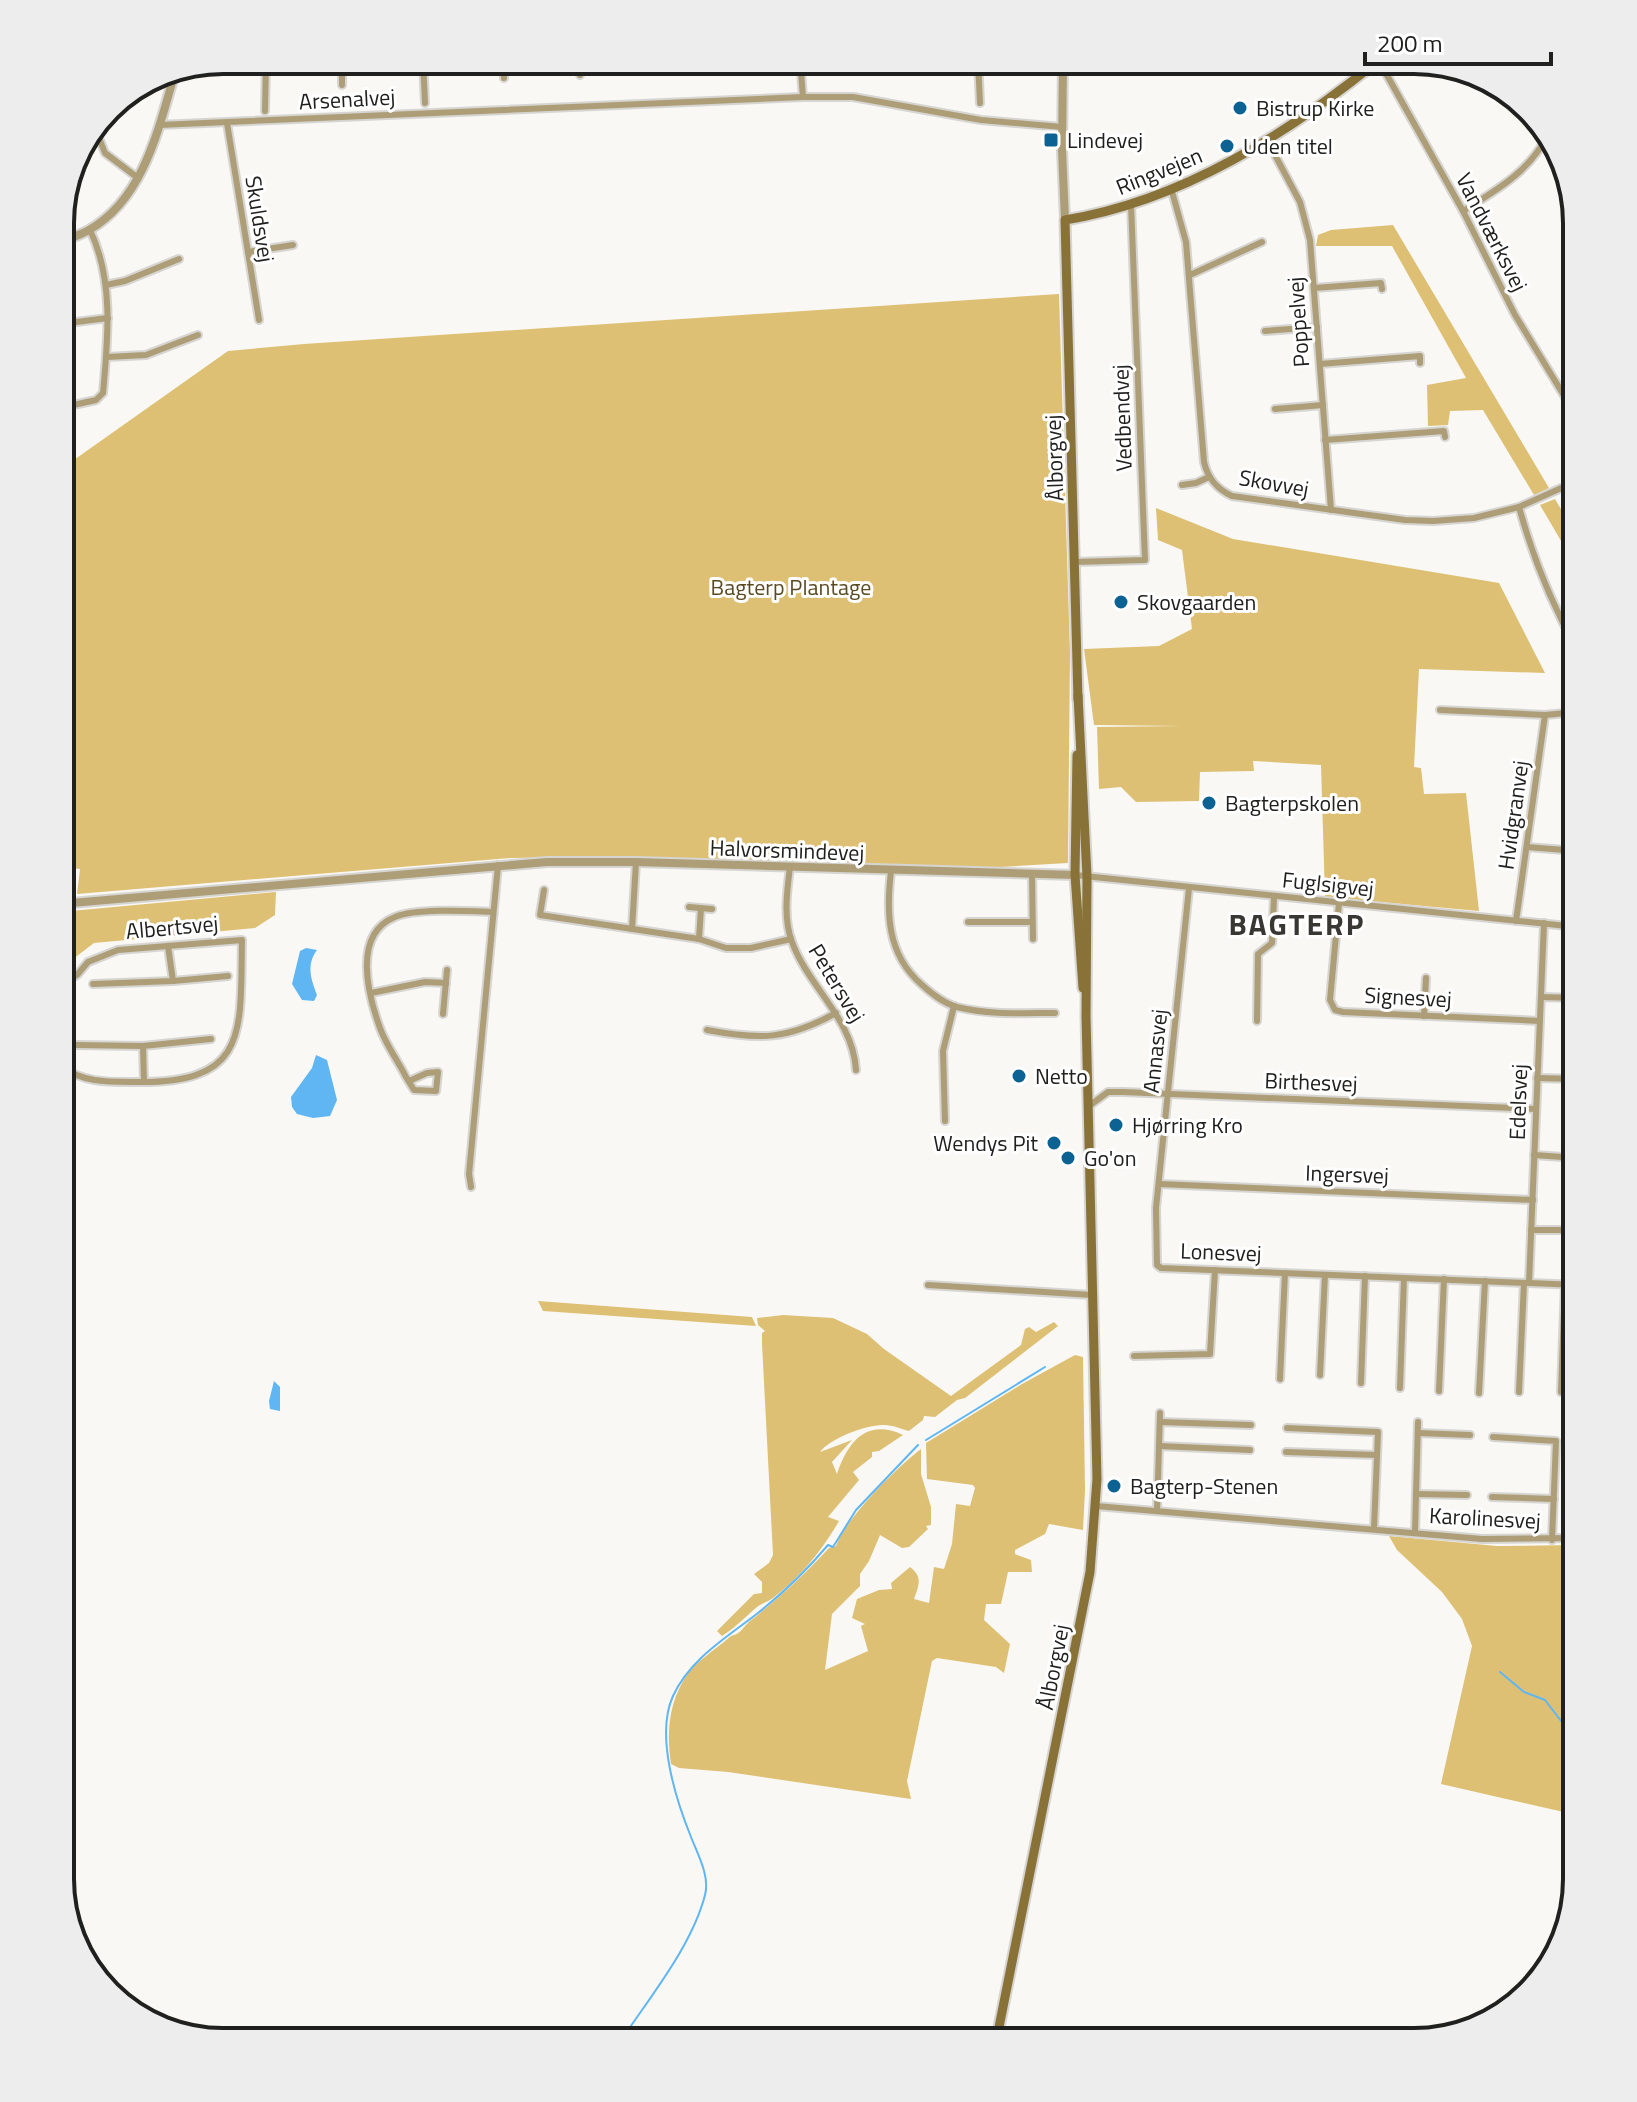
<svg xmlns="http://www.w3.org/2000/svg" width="1637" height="2102" font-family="'Titillium Web',sans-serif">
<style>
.green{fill:#dec074}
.water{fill:#5fb6f3}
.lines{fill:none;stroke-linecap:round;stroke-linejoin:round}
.stream{stroke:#5fb6f3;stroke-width:2}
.minor-casing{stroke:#d6d5d2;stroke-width:10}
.tertiary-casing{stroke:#d6d5d2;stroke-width:12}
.secondary-casing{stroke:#d6d5d2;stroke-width:13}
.minor{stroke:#ad9e78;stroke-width:6}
.tertiary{stroke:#ad9e78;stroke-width:8}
.secondary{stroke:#897237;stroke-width:9}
.poi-dot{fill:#0b6293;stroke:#fff;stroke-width:3}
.labels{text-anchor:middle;stroke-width:6;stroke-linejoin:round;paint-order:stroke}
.street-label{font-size:22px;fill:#20201f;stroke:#fff}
.poi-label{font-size:22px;fill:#20201f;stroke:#fff;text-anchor:start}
.park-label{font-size:22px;fill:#5a4b23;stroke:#fff}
.district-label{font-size:30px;font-weight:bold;letter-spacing:2px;fill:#383734;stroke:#fff}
.rim{fill:none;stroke:#20201f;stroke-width:4}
</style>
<rect width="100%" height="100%" fill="#f9f8f4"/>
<!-- green -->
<g class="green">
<path d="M 1393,225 L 1549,488 L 1534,495 L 1483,410 L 1450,411 L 1448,425 L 1428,426 L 1427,385 L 1466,378 L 1392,246 L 1316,246 L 1318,235 L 1331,230 Z"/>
<path d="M 1059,294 L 1070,653 L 1068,863 L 984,868 L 601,857 L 510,858 L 77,894 L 80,869 L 60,867 L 60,465 L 71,462 L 228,351 L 304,344 Z"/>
<path d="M 1555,499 L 1577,536 L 1577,568 L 1540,505 Z"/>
<path d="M 1156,508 L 1233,539 L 1499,583 L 1545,673 L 1419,669 L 1414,767 L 1421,768 L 1424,794 L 1466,793 L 1479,911 L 1325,897 L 1321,765 L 1253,761 L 1254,771 L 1200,772 L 1199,801 L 1136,802 L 1121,787 L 1099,789 L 1097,727 L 1182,726 L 1094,725 L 1084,649 L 1159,646 L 1192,629 L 1182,550 L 1158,540 Z"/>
<path d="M 276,892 L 275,915 L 255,928 L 94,943 L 60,969 L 60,912 Z"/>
<path d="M 538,1301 L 752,1317 L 756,1326 L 543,1311 Z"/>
<path d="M 783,1315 L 833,1318 L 867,1334 L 884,1349 L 951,1396 L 1021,1345 L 1025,1329 L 1029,1327 L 1036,1332 L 1054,1322 L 1058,1326 L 965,1398 L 957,1400 L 935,1417 L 924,1416 L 923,1420 L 909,1431 C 901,1429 893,1425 884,1425 C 867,1424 829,1439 820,1452 L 852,1440 L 832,1462 L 837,1474 C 848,1442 866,1418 903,1435 L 879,1451 L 872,1452 L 872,1457 L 853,1472 L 859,1480 L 828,1517 L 839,1521 C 822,1551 800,1577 773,1598 C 768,1602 762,1603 757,1607 C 745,1617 735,1628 722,1636 L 717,1631 L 754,1594 L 762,1593 L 762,1582 L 754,1574 L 769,1563 L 773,1555 L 762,1344 L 762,1333 L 765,1331 L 758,1325 L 757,1318 Z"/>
<path d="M 1075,1355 L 1083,1357 L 1085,1490 L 1083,1530 L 1049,1524 L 1045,1534 L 1015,1550 L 1015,1554 L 1031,1560 L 1032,1572 L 1008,1572 L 1001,1604 L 986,1604 L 984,1620 L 1010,1644 L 1004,1673 L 996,1667 L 937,1658 L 932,1661 L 907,1781 L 911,1799 L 728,1772 L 679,1768 L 671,1764 C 666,1731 669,1701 688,1673 C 695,1663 721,1645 731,1636 C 741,1634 743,1627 750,1621 C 779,1598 804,1575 829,1548 L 836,1546 C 846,1518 896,1468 921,1449 L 921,1474 L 931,1507 L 931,1525 L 926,1526 L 928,1529 L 909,1547 L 902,1548 L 880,1535 L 869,1561 L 860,1574 L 860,1586 L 832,1614 L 825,1670 L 868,1651 L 861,1626 L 865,1624 L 852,1618 L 857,1599 L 879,1590 L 892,1589 L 891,1583 L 910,1567 C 923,1577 919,1585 914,1599 L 929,1603 L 934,1567 L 944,1569 L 952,1544 L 956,1504 L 970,1506 L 975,1488 L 973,1485 L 927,1479 L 926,1443 L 1022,1384 Z"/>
<path d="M 1389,1536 L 1497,1546 L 1577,1545 L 1577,1815 L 1441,1784 L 1472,1646 L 1462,1619 L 1442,1592 L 1397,1550 Z"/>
</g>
<!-- water -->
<g class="water">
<path d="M 306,948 L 317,950 C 306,965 311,979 317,995 L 314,1001 L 302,1000 L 292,984 L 300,951 Z"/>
<path d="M 316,1055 L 327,1060 L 337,1100 L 330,1116 L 313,1118 L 297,1114 L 292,1107 L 291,1097 L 312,1068 Z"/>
<path d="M 274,1381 L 280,1387 L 280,1411 L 270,1409 L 269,1401 Z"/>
</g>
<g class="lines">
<!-- stream -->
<g class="stream">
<path d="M 926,1440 L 1045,1367"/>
<path d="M 1500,1672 L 1524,1692 L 1545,1700 L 1568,1730 L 1573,1734"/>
<path d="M 620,2042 C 649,1998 692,1946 705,1895 C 710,1876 698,1855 691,1837 C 676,1800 655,1735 673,1696 C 690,1659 726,1638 758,1613 C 783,1593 807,1570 828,1545 L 833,1547 L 856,1510 L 918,1445"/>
</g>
<!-- minor casing -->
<g class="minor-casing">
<g id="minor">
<path d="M 342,60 L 342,85"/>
<path d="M 423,60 L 425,103"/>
<path d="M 503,60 L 504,78"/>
<path d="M 579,60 L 580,75"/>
<path d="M 800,60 L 803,97"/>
<path d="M 978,60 L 980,103"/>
<path d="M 1379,61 L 1463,211 L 1515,315 L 1577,417"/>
<path d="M 265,111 L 266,60"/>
<path d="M 227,123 L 259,320"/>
<path d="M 159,125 L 803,97 L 853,97 L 981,120 L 1062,127"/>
<path d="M 95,128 L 105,153 L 138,178"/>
<path d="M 1267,140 L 1300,202 L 1310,240 L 1331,510"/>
<path d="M 1171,188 L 1186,242 L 1204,462 C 1208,479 1217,489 1232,496 L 1405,520 L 1433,521 L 1474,518 L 1519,507 L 1577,481"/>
<path d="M 1463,211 C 1497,190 1532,170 1549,132"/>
<path d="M 248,252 L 293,245"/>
<path d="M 1190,275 L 1262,242"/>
<path d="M 106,285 L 125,281 L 179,259"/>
<path d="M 1314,288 L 1381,283 L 1382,289"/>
<path d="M 60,324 L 108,318"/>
<path d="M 1265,331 L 1317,327"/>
<path d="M 107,357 L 146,355 L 198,335"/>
<path d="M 1320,364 L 1420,356 L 1420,363"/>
<path d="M 60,408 L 96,400 L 103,393 C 108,338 114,280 90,230"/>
<path d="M 1275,409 L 1323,405"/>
<path d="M 1325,440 L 1444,431 L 1445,437"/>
<path d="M 1182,485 L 1196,483 L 1209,477"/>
<path d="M 1519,507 C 1533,558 1551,603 1577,649"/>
<path d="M 1074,562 L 1145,560 L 1131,204"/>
<path d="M 1440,710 L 1545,715 L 1577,712"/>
<path d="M 1527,847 L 1577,851"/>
<path d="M 790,867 C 787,891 783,918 792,942 C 809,988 853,1019 856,1070"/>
<path d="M 891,871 C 886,913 887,954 921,984 C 932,994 943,1003 957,1007 C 989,1015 1023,1013 1055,1013"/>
<path d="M 1032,874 L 1033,939"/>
<path d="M 1075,875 L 1577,927"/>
<path d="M 1189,888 L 1156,1208 L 1157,1265 L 1161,1268 L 1577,1285"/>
<path d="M 544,890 L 540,915 L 699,939 L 726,948 L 751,948 L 791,939"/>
<path d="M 1339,903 L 1330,1000 L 1335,1010 L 1343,1012 L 1540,1021"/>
<path d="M 689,907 L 712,909"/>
<path d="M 1516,921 L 1545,715"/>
<path d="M 968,922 L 1032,922"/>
<path d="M 632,929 L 636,862"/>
<path d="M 699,939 L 701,908"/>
<path d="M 173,981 L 228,976"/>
<path d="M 93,984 L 173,981 L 168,946"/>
<path d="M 371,993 L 425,982 L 446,983"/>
<path d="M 1541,997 L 1577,998"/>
<path d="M 443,1014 L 447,970"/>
<path d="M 1424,1016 L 1426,978"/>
<path d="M 1257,1021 L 1258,954 L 1272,943 L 1274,897"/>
<path d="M 707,1030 C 760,1040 787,1040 836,1013"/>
<path d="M 75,1045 L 143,1046 L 211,1039"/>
<path d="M 143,1046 L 144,1082"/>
<path d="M 60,1066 C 84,1083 108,1082 136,1082 C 250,1084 240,1030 242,940 L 118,950 L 88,962 L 77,975 L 60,985"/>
<path d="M 1537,1078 L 1577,1079"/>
<path d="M 409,1081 L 427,1073 L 438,1072 L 436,1091 L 414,1090 L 406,1077 C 398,1061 386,1045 380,1028 C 368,995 352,934 395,917 C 416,908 469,911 493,912"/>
<path d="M 1089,1106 L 1108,1092 L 1123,1092 L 1536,1109"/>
<path d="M 945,1121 L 943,1051 L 954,1006"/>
<path d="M 1534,1155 L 1577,1158"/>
<path d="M 1159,1184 L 1533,1200"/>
<path d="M 471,1187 L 469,1174 L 498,865"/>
<path d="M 1531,1230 L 1577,1230"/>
<path d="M 1529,1283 L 1544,923"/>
<path d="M 928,1285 L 1092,1295"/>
<path d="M 1572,1351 L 1577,1352"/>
<path d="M 1134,1356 L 1210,1354 L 1215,1270"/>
<path d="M 1320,1375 L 1325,1275"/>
<path d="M 1280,1379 L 1285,1273"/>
<path d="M 1361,1383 L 1365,1276"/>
<path d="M 1400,1388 L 1404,1278"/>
<path d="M 1439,1391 L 1444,1279"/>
<path d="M 1519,1392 L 1524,1283"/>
<path d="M 1561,1392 L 1565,1284"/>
<path d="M 1479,1393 L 1485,1281"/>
<path d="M 1160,1422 L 1251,1425"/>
<path d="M 1287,1428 L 1378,1432 L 1374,1529"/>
<path d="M 1418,1433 L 1470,1435"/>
<path d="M 1493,1437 L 1556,1441 L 1552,1540"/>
<path d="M 1159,1446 L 1250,1450"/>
<path d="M 1286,1452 L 1377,1455"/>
<path d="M 1416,1494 L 1467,1495"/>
<path d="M 1492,1497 L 1554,1499"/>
<path d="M 1096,1506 L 1482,1539 L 1577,1538"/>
<path d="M 1157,1511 L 1160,1413"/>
<path d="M 1415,1532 L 1418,1422"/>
<path d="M 1567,1752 L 1577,1754"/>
</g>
</g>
<!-- tertiary casing -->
<g class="tertiary-casing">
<g id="tertiary">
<path d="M 1063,60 L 1062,150 L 1065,220"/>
<path d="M 60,243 C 70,238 80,235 89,230 C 145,198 159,126 176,69"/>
<path d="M 60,904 L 547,862 L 636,862 L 1075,875"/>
</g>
</g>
<!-- secondary casing -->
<g class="secondary-casing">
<g id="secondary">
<path d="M 1078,700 L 1065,220 C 1182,201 1289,133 1379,60"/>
<path d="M 1077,755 L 1075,875 L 1083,988"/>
<path d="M 996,2042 L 1090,1572 L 1097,1479 L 1086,1016 L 1087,877 L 1078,695"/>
</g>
</g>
<!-- minor -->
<use href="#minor" class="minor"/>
<!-- tertiary -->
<use href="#tertiary" class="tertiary"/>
<!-- secondary -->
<use href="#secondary" class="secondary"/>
</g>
<!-- markers -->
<g class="poi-dot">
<circle cx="1240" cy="108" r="8"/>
<rect x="1043" y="132" width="16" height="16" rx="4"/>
<circle cx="1227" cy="146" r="8"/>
<circle cx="1121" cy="602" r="8"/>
<circle cx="1209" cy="803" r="8"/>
<circle cx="1019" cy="1076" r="8"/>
<circle cx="1116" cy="1125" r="8"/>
<circle cx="1054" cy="1143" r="8"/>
<circle cx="1068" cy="1158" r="8"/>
<circle cx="1114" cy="1486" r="8"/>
</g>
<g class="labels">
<!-- street labels -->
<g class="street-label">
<text transform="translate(347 99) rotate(-3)" y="8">Arsenalvej</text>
<text transform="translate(1159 171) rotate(-22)" y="8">Ringvejen</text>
<text transform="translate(260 219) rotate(81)" y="8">Skuldsvej</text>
<text transform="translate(1492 232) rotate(63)" y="8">Vandværksvej</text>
<text transform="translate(1298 322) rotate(-94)" y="8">Poppelvej</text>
<text transform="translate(1122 418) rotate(-92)" y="8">Vedbendvej</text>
<text transform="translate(1054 458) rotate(-92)" y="8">Ålborgvej</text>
<text transform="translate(1274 483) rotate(10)" y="8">Skovvej</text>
<text transform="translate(1513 815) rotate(-82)" y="8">Hvidgranvej</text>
<text transform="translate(787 850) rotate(2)" y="8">Halvorsmindevej</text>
<text transform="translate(1328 884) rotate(6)" y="8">Fuglsigvej</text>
<text transform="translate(172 927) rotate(-5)" y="8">Albertsvej</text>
<text transform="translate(837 983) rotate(59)" y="8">Petersvej</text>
<text transform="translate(1408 997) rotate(3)" y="8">Signesvej</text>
<text transform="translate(1155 1051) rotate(-84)" y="8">Annasvej</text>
<text transform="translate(1311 1082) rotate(2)" y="8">Birthesvej</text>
<text transform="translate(1518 1102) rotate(-88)" y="8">Edelsvej</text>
<text transform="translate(1347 1174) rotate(2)" y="8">Ingersvej</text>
<text transform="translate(1221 1252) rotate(2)" y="8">Lonesvej</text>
<text transform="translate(1485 1518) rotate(3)" y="8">Karolinesvej</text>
<text transform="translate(1053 1667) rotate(-79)" y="8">Ålborgvej</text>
</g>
<!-- poi labels -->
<g class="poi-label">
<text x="1256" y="116">Bistrup Kirke</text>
<text x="1067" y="148">Lindevej</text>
<text x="1243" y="154">Uden titel</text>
<text x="1137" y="610">Skovgaarden</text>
<text x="1225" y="811">Bagterpskolen</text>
<text x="1035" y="1084">Netto</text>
<text x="1132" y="1133">Hjørring Kro</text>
<text x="1038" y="1151" text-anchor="end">Wendys Pit</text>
<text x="1084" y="1166">Go'on</text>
<text x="1130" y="1494">Bagterp-Stenen</text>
</g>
<!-- park labels -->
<g class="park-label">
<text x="791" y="595">Bagterp Plantage</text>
</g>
<!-- district labels -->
<g class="district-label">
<text x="1297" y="935">BAGTERP</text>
</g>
</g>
<!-- crop -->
<path d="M0 0H1637V2102H0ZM223 74H1414A149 149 0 0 1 1563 223V1879A149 149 0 0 1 1414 2028H223A149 149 0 0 1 74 1879V223A149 149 0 0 1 223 74Z" fill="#ededed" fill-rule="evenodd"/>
<path class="rim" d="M223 74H1414A149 149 0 0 1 1563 223V1879A149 149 0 0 1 1414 2028H223A149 149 0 0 1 74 1879V223A149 149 0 0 1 223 74Z"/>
<!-- scale -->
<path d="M1365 52v12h186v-12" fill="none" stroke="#20201f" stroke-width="4"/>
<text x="1377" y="52" font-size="24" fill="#20201f" stroke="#ffffff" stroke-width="6" paint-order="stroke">200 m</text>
</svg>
